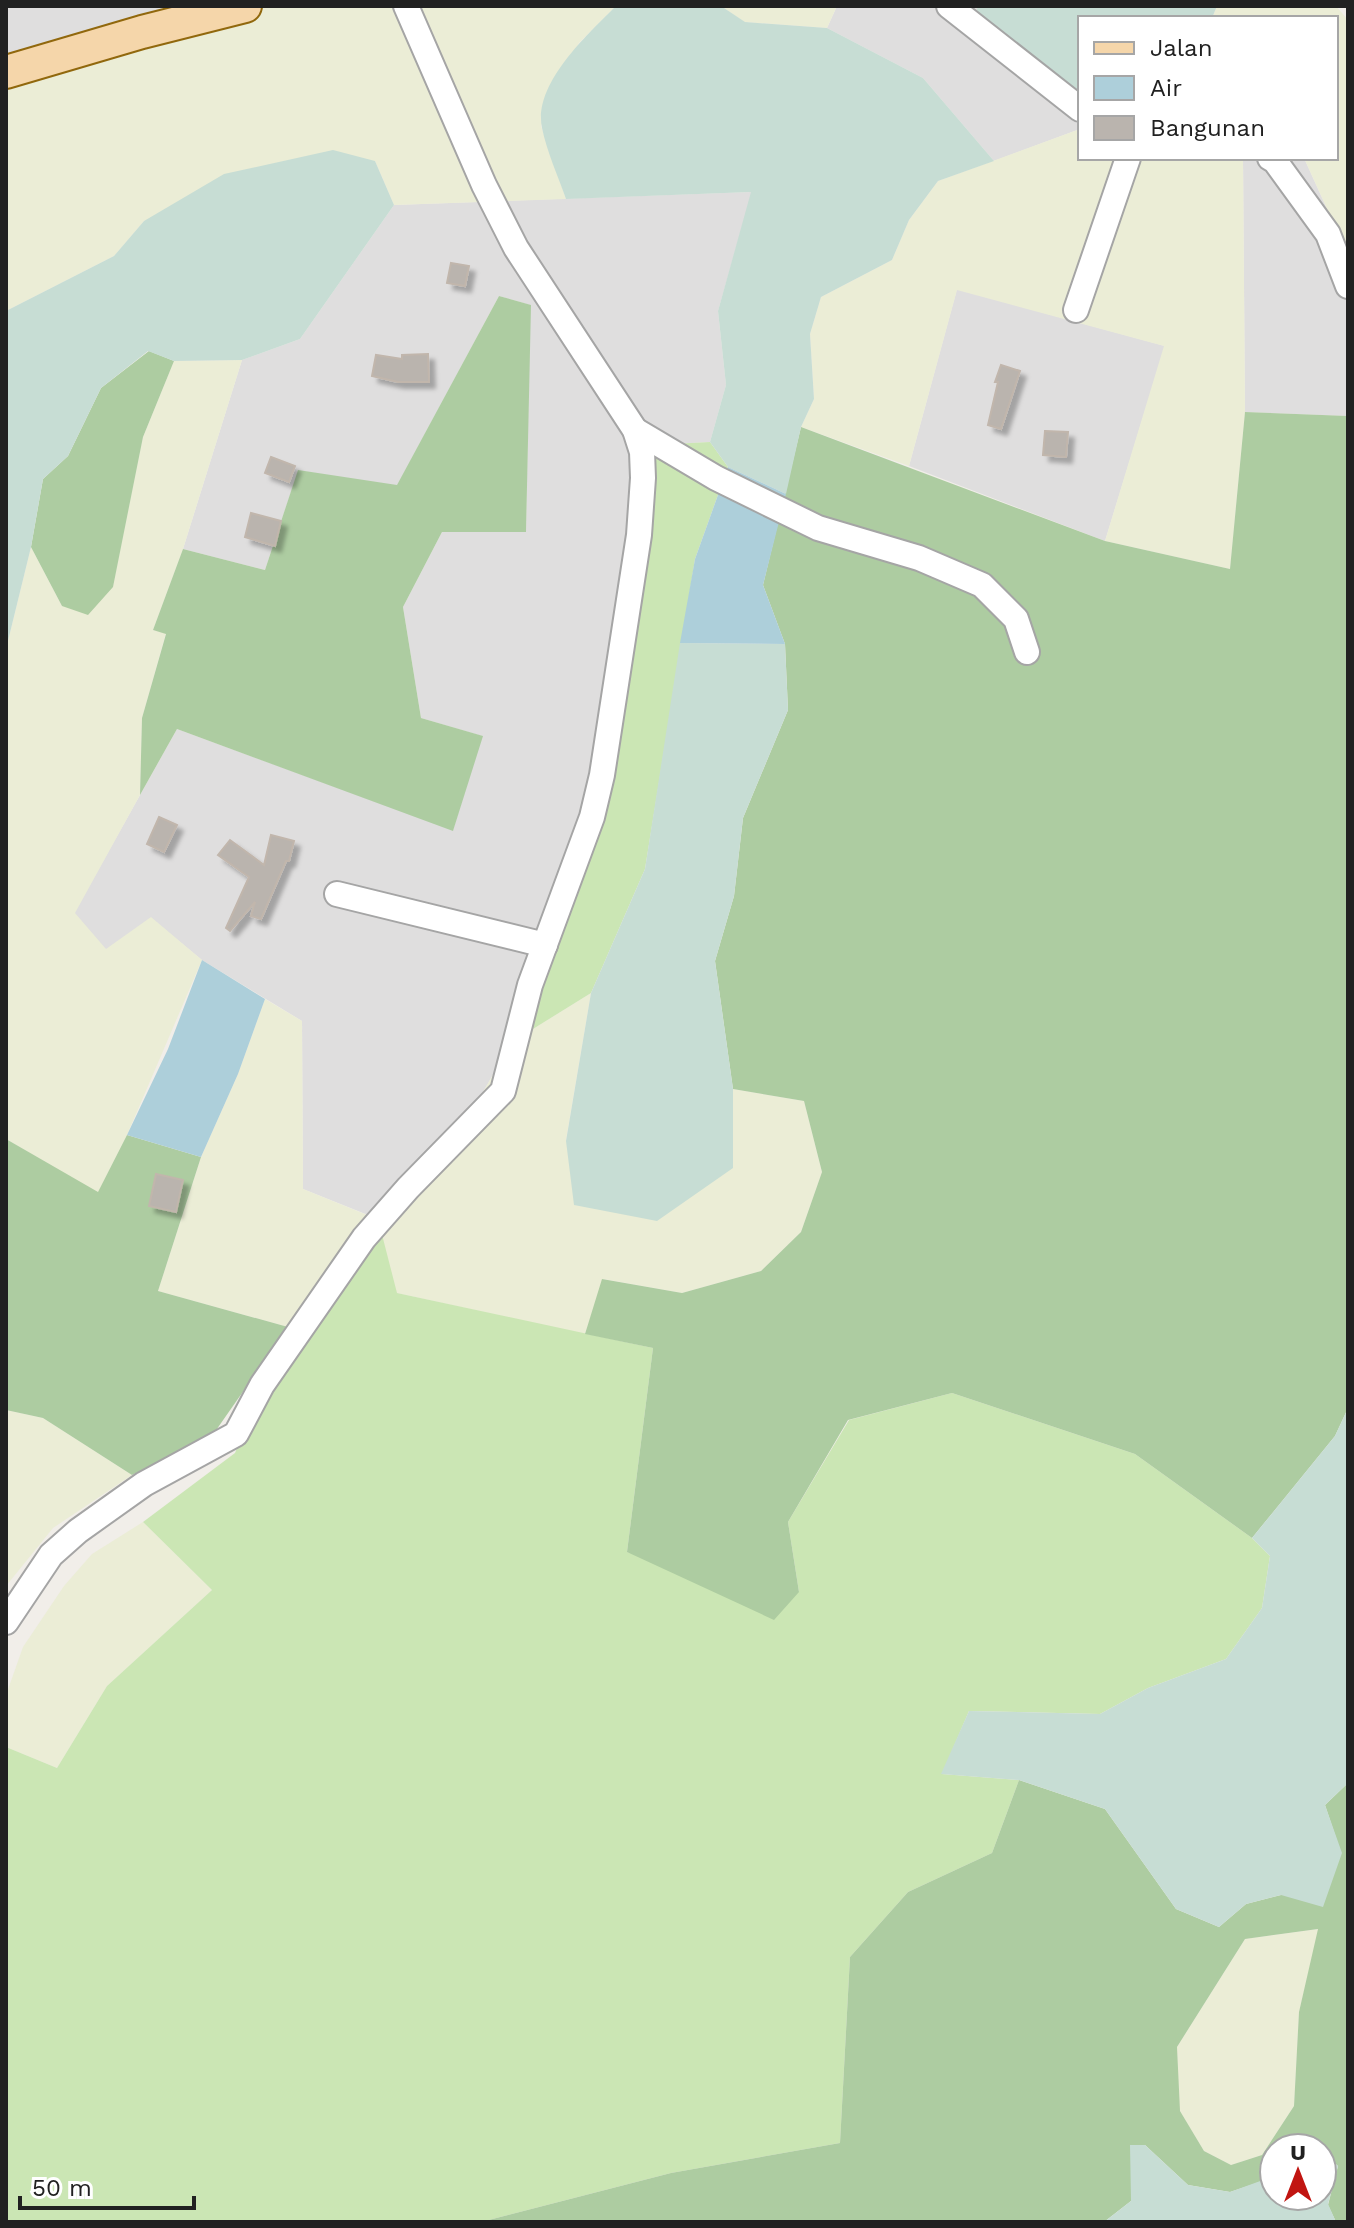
<svg xmlns="http://www.w3.org/2000/svg" width="1354" height="2228" font-family="'Work Sans',sans-serif">
<style>
.residential{fill:#dfdede}
.farmland{fill:#ebedd6}
.grass{fill:#cbe6b4}
.forest{fill:#adcca1;fill-rule:evenodd}
.wetland{fill:#c7ddd4}
.water{fill:#adcfda}
.building{fill:#bab4ae;stroke:#c1b6ac;stroke-width:2;filter:url(#shadow)}
.lines{fill:none;stroke-linecap:round;stroke-linejoin:round}
.minor-casing{stroke:#a5a5a5;stroke-width:28}
.major-casing{stroke:#91680d;stroke-width:36}
.minor{stroke:#fff;stroke-width:24}
.major{stroke:#f5d6aa;stroke-width:32}
</style>
<defs>
<filter id="shadow"><feDropShadow dx="6" dy="6" stdDeviation="2" flood-color="#0004"/></filter>
</defs>
<rect width="100%" height="100%" fill="#f1eee9"/>
<!-- residential -->
<g class="residential">
<path d="M 6,6 L 221,6 L 6,78 Z"/>
<path d="M 837,6 L 978,6 L 971,27 L 1080,103 L 1080,129 L 994,161 L 923,78 L 827,28 Z"/>
<path d="M 1243,158 L 1304,158 L 1348,255 L 1348,416 L 1245,412 Z"/>
<path d="M 752,192 L 718,311 L 726,385 L 710,442 L 653,445 L 608,790 L 512,1042 L 462,1128 L 378,1219 L 303,1189 L 302,1021 L 202,960 L 151,918 L 106,950 L 74,913 L 177,729 L 453,830 L 482,736 L 421,718 L 403,607 L 442,532 L 526,532 L 530,305 L 499,296 L 397,486 L 298,471 L 265,570 L 183,549 L 242,360 L 300,339 L 394,205 Z"/>
<path d="M 957,289 L 1165,346 L 1105,541 L 909,466 Z"/>
</g>
<!-- farmland -->
<g class="farmland">
<path d="M 221,6 L 616,6 L 579,43 L 541,126 L 566,199 L 394,205 L 375,161 L 144,221 L 114,256 L 6,311 L 6,78 Z"/>
<path d="M 721,6 L 837,6 L 827,28 L 744,22 Z"/>
<path d="M 1217,6 L 1336,6 L 1348,20 L 1348,255 L 1304,158 L 1336,158 L 1336,18 L 1212,18 Z"/>
<path d="M 1080,129 L 1080,158 L 1243,158 L 1245,412 L 1230,569 L 1105,541 L 1164,346 L 957,290 L 909,466 L 801,427 L 814,399 L 810,334 L 821,297 L 892,260 L 909,220 L 938,181 Z"/>
<path d="M 242,360 L 183,549 L 153,630 L 166,633 L 142,718 L 140,795 L 75,913 L 106,949 L 151,917 L 202,960 L 127,1135 L 98,1193 L 6,1139 L 6,649 L 31,547 L 62,606 L 113,586 L 143,437 L 174,361 Z"/>
<path d="M 591,993 L 566,1140 L 732,1168 L 733,1089 L 804,1101 L 822,1172 L 801,1232 L 761,1271 L 682,1293 L 603,1279 L 585,1334 L 397,1293 L 288,1327 L 158,1291 L 201,1157 L 238,1074 L 265,999 L 302,1021 L 303,1189 L 377,1219 L 462,1128 L 512,1042 Z"/>
<path d="M 6,1410 L 43,1418 L 132,1475 L 53,1528 L 6,1586 Z"/>
<path d="M 143,1522 L 212,1590 L 107,1686 L 57,1768 L 6,1747 L 6,1695 L 23,1647 L 64,1586 L 92,1554 Z"/>
<path d="M 1319,1929 L 1299,2012 L 1294,2106 L 1262,2155 L 1231,2165 L 1204,2151 L 1179,2110 L 1177,2047 L 1245,1939 Z"/>
</g>
<!-- grass -->
<g class="grass">
<path d="M 710,442 L 728,467 L 695,559 L 645,869 L 591,993 L 512,1042 L 608,790 L 653,445 Z"/>
<path d="M 378,1219 L 397,1293 L 653,1348 L 627,1552 L 799,1592 L 788,1522 L 849,1420 L 952,1393 L 1135,1454 L 1252,1538 L 1270,1556 L 1262,1608 L 1226,1659 L 1148,1688 L 1100,1714 L 969,1711 L 942,1774 L 1019,1780 L 992,1853 L 908,1892 L 850,1957 L 840,2143 L 671,2173 L 481,2222 L 6,2222 L 6,1747 L 57,1768 L 107,1686 L 212,1590 L 143,1522 L 235,1453 L 288,1327 Z"/>
</g>
<!-- forest -->
<g class="forest">
<path d="M 499,296 L 531,305 L 526,532 L 442,532 L 403,607 L 421,718 L 483,736 L 453,831 L 177,729 L 140,795 L 142,718 L 166,634 L 153,630 L 183,549 L 265,570 L 298,470 L 397,485 Z"/>
<path d="M 149,351 L 174,361 L 143,437 L 113,587 L 88,615 L 62,606 L 31,547 L 43,479 L 68,456 L 101,388 Z"/>
<path d="M 1245,412 L 1348,416 L 1348,1408 L 1335,1436 L 1252,1538 L 1135,1454 L 952,1393 L 848,1420 L 788,1522 L 799,1592 L 774,1620 L 627,1552 L 653,1348 L 585,1334 L 602,1279 L 682,1293 L 761,1271 L 801,1232 L 822,1172 L 804,1101 L 733,1089 L 715,961 L 734,896 L 743,818 L 788,710 L 785,644 L 763,585 L 801,427 L 1105,541 L 1230,569 Z"/>
<path d="M 127,1135 L 201,1157 L 158,1291 L 288,1327 L 212,1436 L 132,1475 L 43,1418 L 6,1410 L 6,1139 L 98,1192 Z"/>
<path d="M 1019,1780 L 1105,1809 L 1176,1909 L 1219,1927 L 1246,1904 L 1281,1895 L 1341,1853 L 1325,1805 L 1348,1783 L 1348,2222 L 1336,2222 L 1328,2205 L 1338,2166 L 1322,2152 L 1322,2148 L 1318,2148 L 1304,2136 L 1295,2148 L 1274,2148 L 1272,2178 L 1230,2192 L 1188,2185 L 1145,2145 L 1131,2201 L 1104,2222 L 481,2222 L 671,2173 L 840,2143 L 850,1957 L 908,1892 L 992,1853 ZM 1318,1929 L 1299,2012 L 1294,2106 L 1262,2155 L 1231,2165 L 1204,2151 L 1180,2111 L 1177,2047 L 1245,1939 Z"/>
</g>
<!-- wetland -->
<g class="wetland">
<path d="M 616,6 L 721,6 L 745,22 L 827,28 L 923,78 L 994,161 L 938,181 L 909,220 L 892,260 L 821,297 L 810,334 L 814,399 L 801,427 L 786,494 L 728,467 L 710,442 L 726,385 L 718,311 L 751,192 L 566,199 C 558,176 547,152 542,128 C 533,84 587,35 616,6 Z"/>
<path d="M 978,6 L 1217,6 L 1212,18 L 1080,18 L 1080,103 L 971,27 Z"/>
<path d="M 333,150 L 375,161 L 394,205 L 300,339 L 242,360 L 174,361 L 148,351 L 101,388 L 68,456 L 43,479 L 31,547 L 6,649 L 6,311 L 114,256 L 144,221 L 224,174 Z"/>
<path d="M 680,643 L 785,644 L 788,710 L 743,818 L 734,896 L 715,961 L 733,1089 L 733,1168 L 657,1221 L 574,1205 L 566,1141 L 591,993 L 645,869 Z"/>
<path d="M 1348,1408 L 1348,1783 L 1325,1805 L 1342,1853 L 1323,1907 L 1281,1895 L 1246,1904 L 1219,1927 L 1176,1909 L 1105,1809 L 1019,1780 L 941,1774 L 969,1711 L 1100,1714 L 1148,1688 L 1226,1659 L 1262,1608 L 1270,1556 L 1252,1538 L 1335,1436 Z"/>
<path d="M 1130,2145 L 1145,2145 L 1188,2185 L 1230,2192 L 1274,2176 L 1274,2196 L 1322,2196 L 1322,2152 L 1338,2166 L 1328,2204 L 1336,2222 L 1104,2222 L 1131,2201 Z"/>
</g>
<!-- water -->
<g class="water">
<path d="M 728,467 L 786,494 L 763,585 L 785,644 L 680,643 L 695,559 Z"/>
<path d="M 202,960 L 265,999 L 238,1074 L 201,1157 L 127,1135 L 168,1049 Z"/>
</g>
<!-- building -->
<g class="building">
<path d="M 451,263 L 469,266 L 465,286 L 447,283 Z"/>
<path d="M 428,354 L 429,382 L 398,382 L 372,376 L 376,355 L 402,359 L 402,355 Z"/>
<path d="M 1001,365 L 1020,371 L 1001,429 L 988,425 L 998,382 L 995,382 Z"/>
<path d="M 1045,431 L 1068,432 L 1066,457 L 1043,455 Z"/>
<path d="M 271,457 L 295,466 L 289,482 L 265,473 Z"/>
<path d="M 251,513 L 281,521 L 275,546 L 245,537 Z"/>
<path d="M 159,817 L 177,825 L 164,852 L 147,844 Z"/>
<path d="M 271,835 L 294,841 L 289,861 L 286,861 L 261,919 L 251,916 L 255,902 L 230,931 L 226,928 L 249,877 L 218,855 L 230,840 L 264,865 Z"/>
<path d="M 156,1174 L 183,1180 L 176,1212 L 149,1206 Z"/>
</g>
<g class="lines">
<!-- minor casing -->
<g class="minor-casing">
<g id="minor">
<path d="M 949,6 L 1080,109"/>
<path d="M 1270,158 L 1275,161 L 1328,234 L 1348,286"/>
<path d="M 1076,310 L 1128,158"/>
<path d="M 635,430 L 716,478 L 818,528 L 919,558 L 982,585 L 1016,619 L 1027,652"/>
<path d="M 337,894 L 545,945"/>
<path d="M 6,1622 L 51,1555 L 78,1531 L 144,1484 L 236,1434 L 262,1385 L 364,1238 L 408,1188 L 503,1091 L 530,985 L 592,817 L 602,775 L 639,535 L 643,478 L 642,452 L 635,430 L 516,248 L 484,185 L 406,6"/>
</g>
</g>
<!-- major casing -->
<g class="major-casing">
<path id="major" d="M 6,72 L 142,32 L 245,6"/>
</g>
<!-- minor -->
<use href="#minor" class="minor"/>
<!-- major -->
<use href="#major" class="major"/>
</g>
<!-- border -->
<rect width="1354" height="2228" fill="none" stroke="#212121" stroke-width="16"/>
<!-- legend -->
<rect x="1078" y="16" width="260" height="144" fill="#ffffff" stroke="#a6a6a6" stroke-width="2"/>
<rect x="1094" y="42" width="40" height="12" fill="#f5d6aa" stroke="#a6a6a6" stroke-width="2"/>
<text x="1150" y="56" font-size="24" fill="#212121">Jalan</text>
<rect x="1094" y="76" width="40" height="24" fill="#adcfda" stroke="#a6a6a6" stroke-width="2"/>
<text x="1150" y="96" font-size="24" fill="#212121">Air</text>
<rect x="1094" y="116" width="40" height="24" fill="#bab4ae" stroke="#a6a6a6" stroke-width="2"/>
<text x="1150" y="136" font-size="24" fill="#212121">Bangunan</text>
<!-- north arrow -->
<g transform="translate(1298 2172)"><circle r="38" fill="#ffffff" stroke="#a6a6a6" stroke-width="2"/>
<path d="M0-6L14 30L0 20L-14 30Z" fill="#c11511"/>
<text y="-12" font-size="22" font-weight="bold" text-anchor="middle" fill="#212121">U</text>
</g>
<!-- scale -->
<path d="M20 2196v12h174v-12" fill="none" stroke="#212121" stroke-width="4"/>
<text x="32" y="2196" font-size="24" fill="#212121" stroke="#ffffff" stroke-width="6" paint-order="stroke">50 m</text>
</svg>
